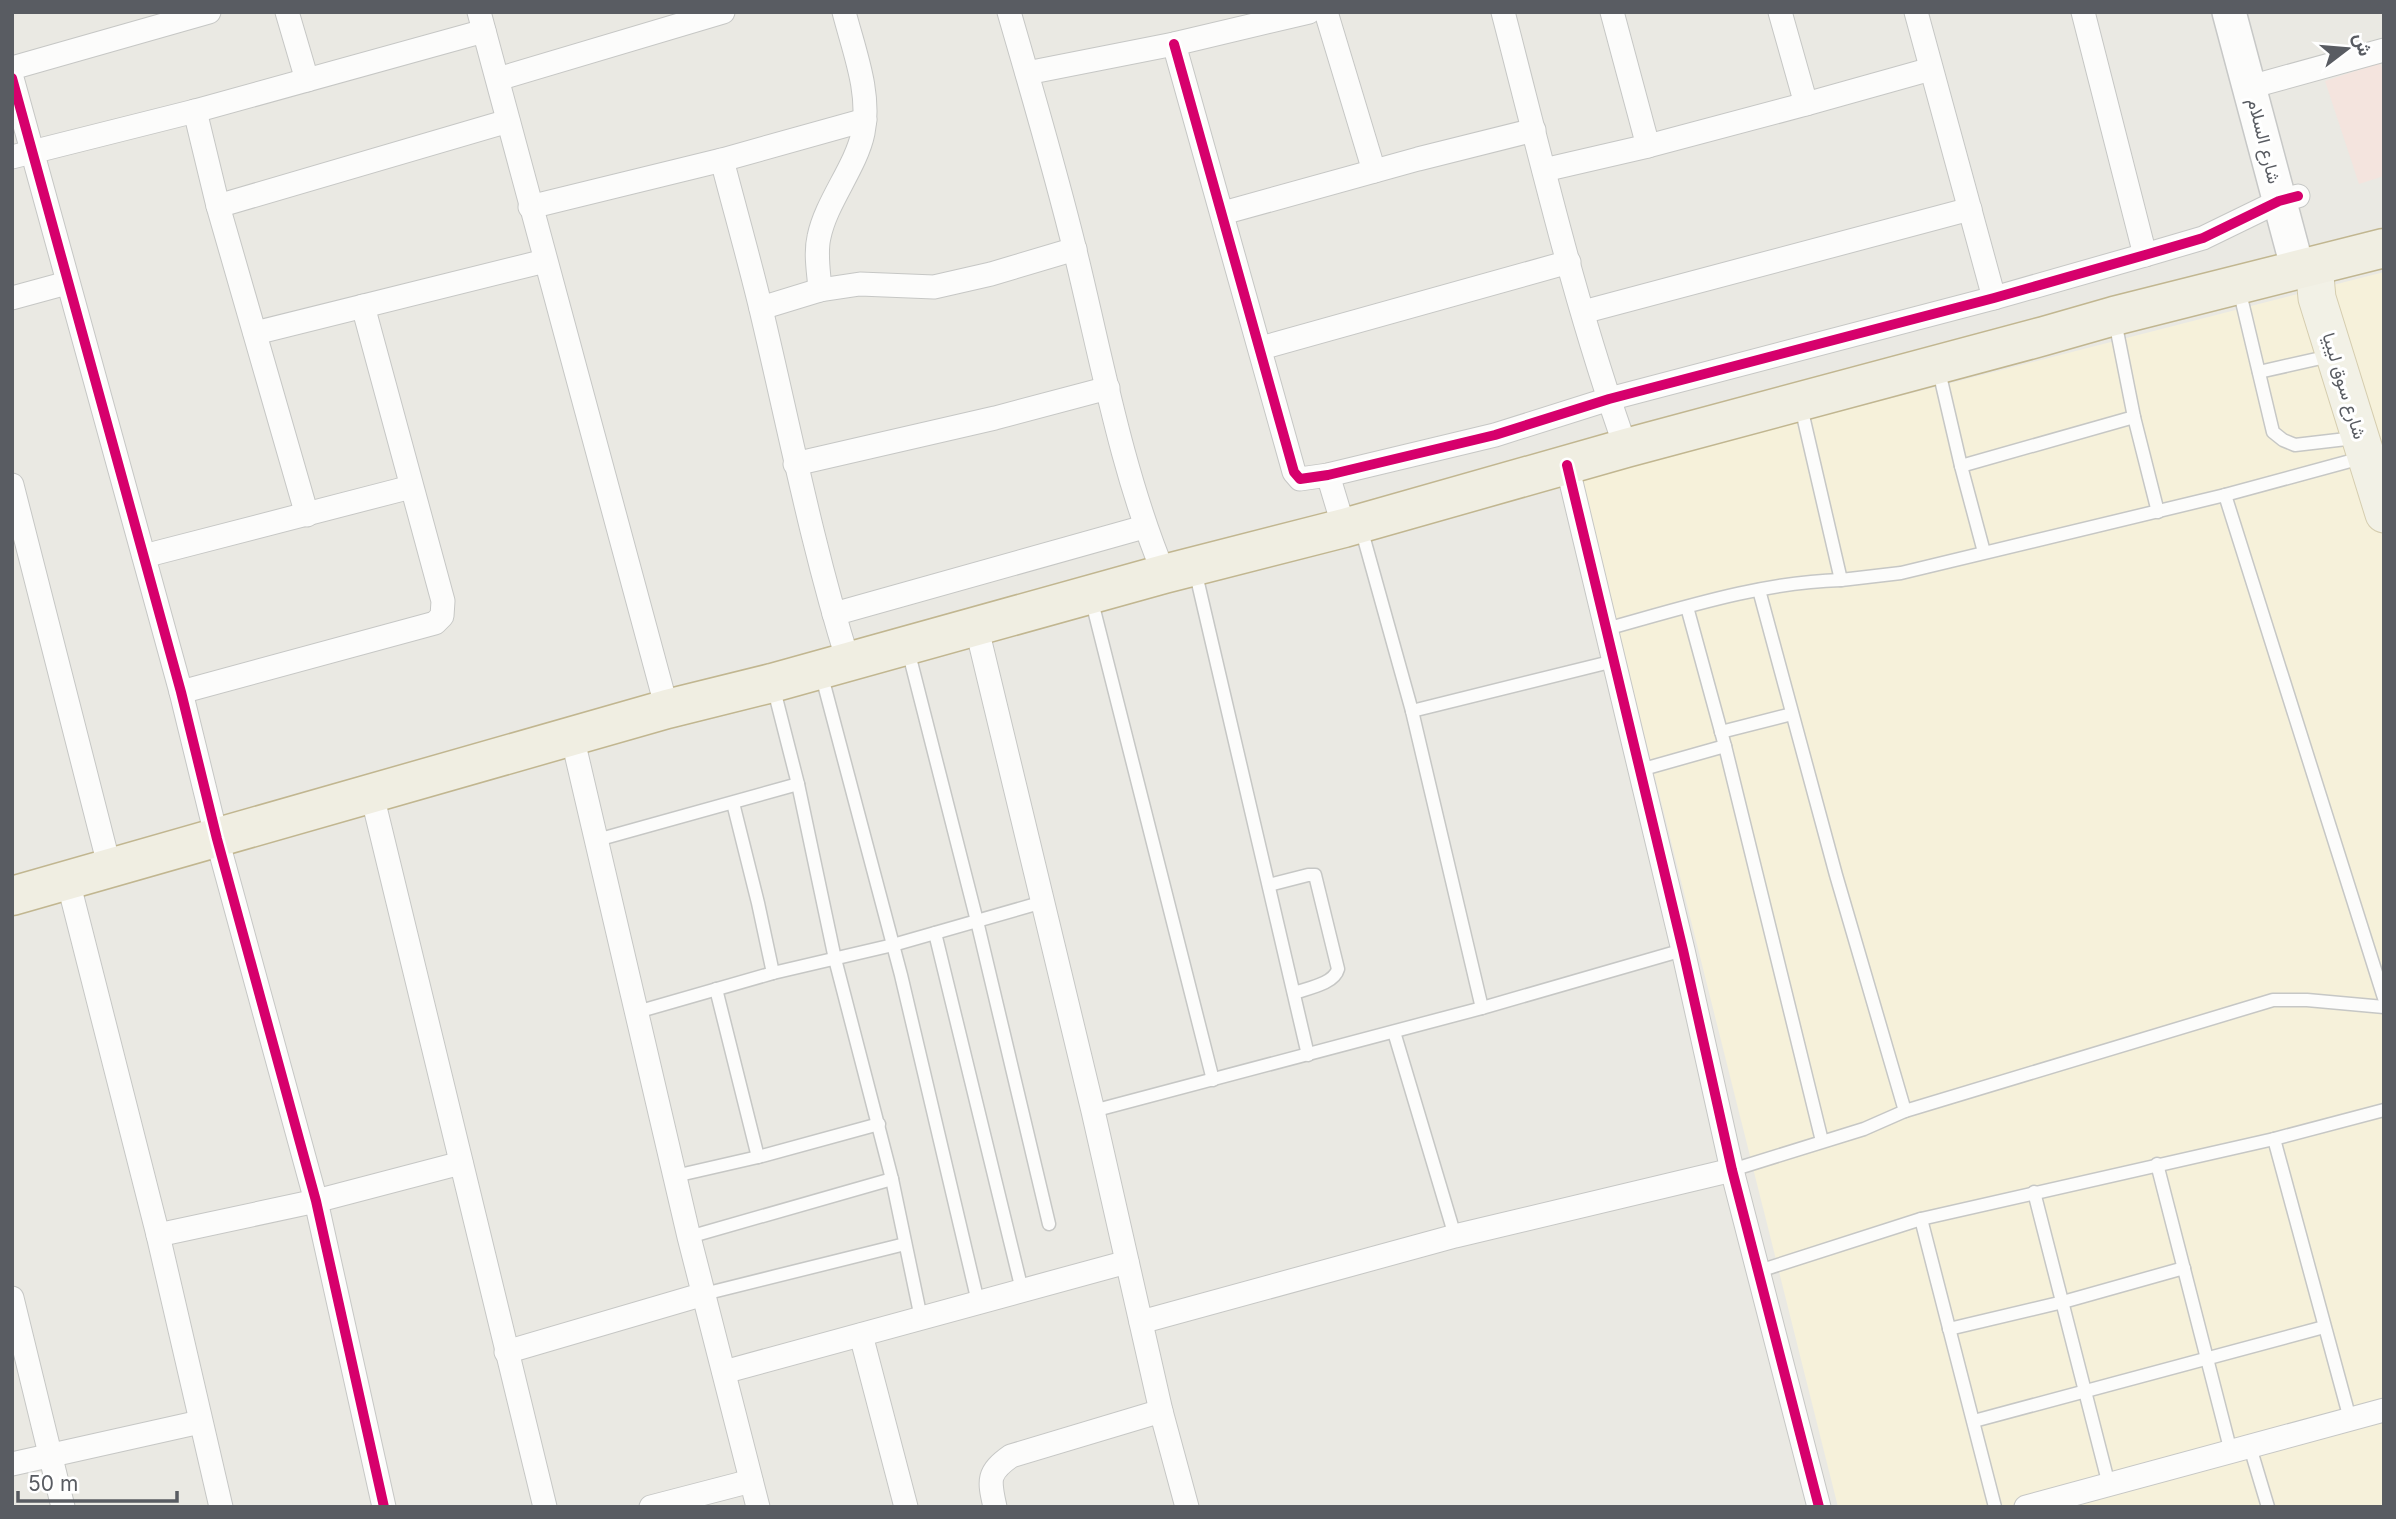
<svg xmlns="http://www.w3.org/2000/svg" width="2396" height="1519" font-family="Inter,Vazirmatn,sans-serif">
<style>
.commercial{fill:#f6f1da}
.medical{fill:#f4e4de}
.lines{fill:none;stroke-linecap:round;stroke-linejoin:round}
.service-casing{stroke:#c6c7c5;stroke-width:15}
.minor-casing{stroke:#c6c7c5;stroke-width:25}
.secondary-casing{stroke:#c7c8c7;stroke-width:36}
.primary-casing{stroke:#d5cdaf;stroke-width:39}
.trunk-casing{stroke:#c1b690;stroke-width:41}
.service{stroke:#fcfcfb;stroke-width:12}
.minor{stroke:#fcfcfb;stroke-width:23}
.secondary{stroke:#fcfcfb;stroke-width:33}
.primary{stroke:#f2f1e6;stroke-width:37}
.trunk{stroke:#f0eee2;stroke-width:38}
.cycleway-casing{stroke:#fff;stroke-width:15}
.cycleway{stroke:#d6006c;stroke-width:10}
.labels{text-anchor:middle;stroke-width:6;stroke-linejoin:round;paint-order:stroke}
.street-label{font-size:18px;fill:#595c62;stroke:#fff}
</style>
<rect width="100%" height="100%" fill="#eae9e3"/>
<!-- commercial -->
<path class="commercial" d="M 2384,272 L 2384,1507 L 1838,1507 L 1580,478 Z"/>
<!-- medical -->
<path class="medical" d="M 2380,63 L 2384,75 L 2384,176 L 2359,184 L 2325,81 Z"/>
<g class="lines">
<!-- service casing -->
<g class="service-casing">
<g id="service">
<path d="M 2239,289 L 2273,432 L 2283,440 L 2295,445 L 2355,438"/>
<path d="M 2115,321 L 2134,417 L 2158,512"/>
<path d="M 1938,367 L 1961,466 L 1984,552"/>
<path d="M 2259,372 L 2330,356"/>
<path d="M 1801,407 L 1841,580 L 1901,573 L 2225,495 L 2365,457"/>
<path d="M 1961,466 L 2134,417"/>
<path d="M 2225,495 L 2384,998"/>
<path d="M 1361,528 L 1412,711 L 1482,1008"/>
<path d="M 1195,570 L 1308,1055"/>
<path d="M 1759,590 L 1836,875 L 1905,1111"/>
<path d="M 1091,598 L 1213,1080"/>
<path d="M 1687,607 L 1725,746 L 1822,1141"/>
<path d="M 1606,629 C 1682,608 1762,582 1841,580"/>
<path d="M 908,650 L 977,921 L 1049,1224"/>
<path d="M 821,673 L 901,975 L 978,1302"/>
<path d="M 773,686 L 798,784 L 835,959 L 892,1179 L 921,1318"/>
<path d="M 1412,711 L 1614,661"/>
<path d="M 1721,732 L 1792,714"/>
<path d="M 1640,770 L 1725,746"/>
<path d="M 733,803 L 758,903 L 773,973"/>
<path d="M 597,840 L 798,784"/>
<path d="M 1269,885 L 1308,875 L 1315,875 L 1338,969 C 1334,984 1308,988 1294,993"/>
<path d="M 935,933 L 1022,1290"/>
<path d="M 716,989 L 758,1157"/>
<path d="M 637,1012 L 773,973 L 893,945 L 1043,902"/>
<path d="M 1394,1032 L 1455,1236"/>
<path d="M 1093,1111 L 1482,1008 L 1683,950"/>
<path d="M 2274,1139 L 2350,1419"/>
<path d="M 2157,1164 L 2231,1452"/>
<path d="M 1732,1170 L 1864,1129 L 1905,1111 L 2273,1000 L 2307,1000 L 2384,1007"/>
<path d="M 675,1176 L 758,1157 L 879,1124"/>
<path d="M 2034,1192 L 2109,1485"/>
<path d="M 1921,1219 L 1995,1507"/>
<path d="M 689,1237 L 892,1179"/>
<path d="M 1759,1271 L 1921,1219 L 2274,1139 L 2384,1110"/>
<path d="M 704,1294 L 905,1244"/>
<path d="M 1949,1329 L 2063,1302 L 2184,1268"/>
<path d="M 1974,1421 L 2324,1327"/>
<path d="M 2250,1447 L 2268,1507"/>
</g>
</g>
<!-- minor casing -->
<g class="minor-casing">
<g id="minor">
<path d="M 287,12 L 307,80"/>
<path d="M 479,12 L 667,709"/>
<path d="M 1009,12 C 1033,95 1058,179 1078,263 C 1103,367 1123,475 1164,574"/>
<path d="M 1326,12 L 1374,171"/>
<path d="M 1503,12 C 1541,158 1575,306 1626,448"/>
<path d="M 1612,12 L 1648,146"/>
<path d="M 1916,12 L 1994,298"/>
<path d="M 2083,12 L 2145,255"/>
<path d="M 1174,44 L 1294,472 L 1300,479 L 1328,475 L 1495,435 L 1609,399 L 1994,298 L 2145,255 L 2203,238 L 2279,201 L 2298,196"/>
<path d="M 12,68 L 209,12"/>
<path d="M 1027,73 L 1174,44 L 1309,12"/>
<path d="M 12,78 L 181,692 L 217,839 L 316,1201 L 384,1507"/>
<path d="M 498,79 L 723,12"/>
<path d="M 2250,87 L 2384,50"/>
<path d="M 1806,104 L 1931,69"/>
<path d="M 195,111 L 218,206 L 307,515"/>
<path d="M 12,157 L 195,111 L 484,31"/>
<path d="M 722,160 C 735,210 749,259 761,309 C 789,427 812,546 848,661"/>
<path d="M 1544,170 L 1648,146 L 1806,104 L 1780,12"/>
<path d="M 218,206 L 508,121"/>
<path d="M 530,207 L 722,160 L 865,120"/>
<path d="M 1223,213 L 1418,159 L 1534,130"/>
<path d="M 820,290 C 819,273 815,254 819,237 C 826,202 856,167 863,133 C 871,93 854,51 844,12"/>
<path d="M 12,298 L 67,283"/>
<path d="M 761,308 L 820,290 L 860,284 L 934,287 L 991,274 L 1075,249"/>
<path d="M 1583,312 L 1970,209"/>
<path d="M 255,333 L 545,261"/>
<path d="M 1261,348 L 1569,262"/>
<path d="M 795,464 L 995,418 L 1108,388"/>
<path d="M 1567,465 L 1683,950 L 1732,1170 L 1819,1507"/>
<path d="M 1328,475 L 1344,528"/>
<path d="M 12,485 L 110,869"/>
<path d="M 144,556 L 411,487"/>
<path d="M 834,614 L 1144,527"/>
<path d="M 976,625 L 1093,1111 L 1161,1411 L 1187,1507"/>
<path d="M 181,692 L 435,623 L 442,616 L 443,601 L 363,306"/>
<path d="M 572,736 L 689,1237 L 758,1507"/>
<path d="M 372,795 L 545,1507"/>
<path d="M 68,881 L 158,1235 L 221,1507"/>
<path d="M 158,1235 L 316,1201 L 461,1163"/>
<path d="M 12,1298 L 63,1507"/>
<path d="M 1141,1322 L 1455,1236 L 1732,1170"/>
<path d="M 861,1335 L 906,1507"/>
<path d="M 506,1352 L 704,1294"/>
<path d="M 724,1372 L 1127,1262"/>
<path d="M 12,1464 L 200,1422"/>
<path d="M 651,1507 L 751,1481"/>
<path d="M 995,1507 C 989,1480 987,1473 1011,1456 L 1161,1411"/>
<path d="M 2026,1507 L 2384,1410"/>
</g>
</g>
<!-- secondary casing -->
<g class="secondary-casing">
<path id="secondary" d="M 2229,12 L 2298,270"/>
</g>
<!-- primary casing -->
<g class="primary-casing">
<path id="primary" d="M 2314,266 L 2317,298 L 2384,514"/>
</g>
<!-- trunk casing -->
<g class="trunk-casing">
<path id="trunk" d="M 12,896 L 667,709 L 772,683 L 1164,574 L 1344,528 L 1626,448 L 2044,336 L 2114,316 L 2384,248"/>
</g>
<!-- service -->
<use href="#service" class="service"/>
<!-- minor -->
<use href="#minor" class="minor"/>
<!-- secondary -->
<use href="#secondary" class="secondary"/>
<!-- primary -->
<use href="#primary" class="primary"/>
<!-- trunk -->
<use href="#trunk" class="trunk"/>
<!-- cycleway casing -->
<g class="cycleway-casing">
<g id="cycleway">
<path d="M 1174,44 L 1294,472 L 1300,479 L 1328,475 L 1495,435 L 1609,399 L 1994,298 L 2145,255 L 2203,238 L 2279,201 L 2298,196"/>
<path d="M 12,78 L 181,692 L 217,839 L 316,1201 L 384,1507"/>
<path d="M 1567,465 L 1683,950 L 1732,1170 L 1819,1507"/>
</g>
</g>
<!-- cycleway -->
<use href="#cycleway" class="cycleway"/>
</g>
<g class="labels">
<!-- street labels -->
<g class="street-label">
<text transform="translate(2264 141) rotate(76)" y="6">شارع السلام</text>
<text transform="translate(2344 386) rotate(73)" y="6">شارع سوق ليبيا</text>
</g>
</g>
<!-- border -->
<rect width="2396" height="1519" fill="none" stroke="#595c62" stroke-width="28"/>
<!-- north arrow -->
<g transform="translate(2347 49) rotate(74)" stroke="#ffffff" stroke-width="5" paint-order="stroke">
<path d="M0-5L12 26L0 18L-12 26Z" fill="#595c62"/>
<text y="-10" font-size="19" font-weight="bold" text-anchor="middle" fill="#595c62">ش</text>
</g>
<!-- scale -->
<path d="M18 1491v10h159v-10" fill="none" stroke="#595c62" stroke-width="3.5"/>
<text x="28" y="1491" font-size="21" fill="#595c62" stroke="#ffffff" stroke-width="5" paint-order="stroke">50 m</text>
</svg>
